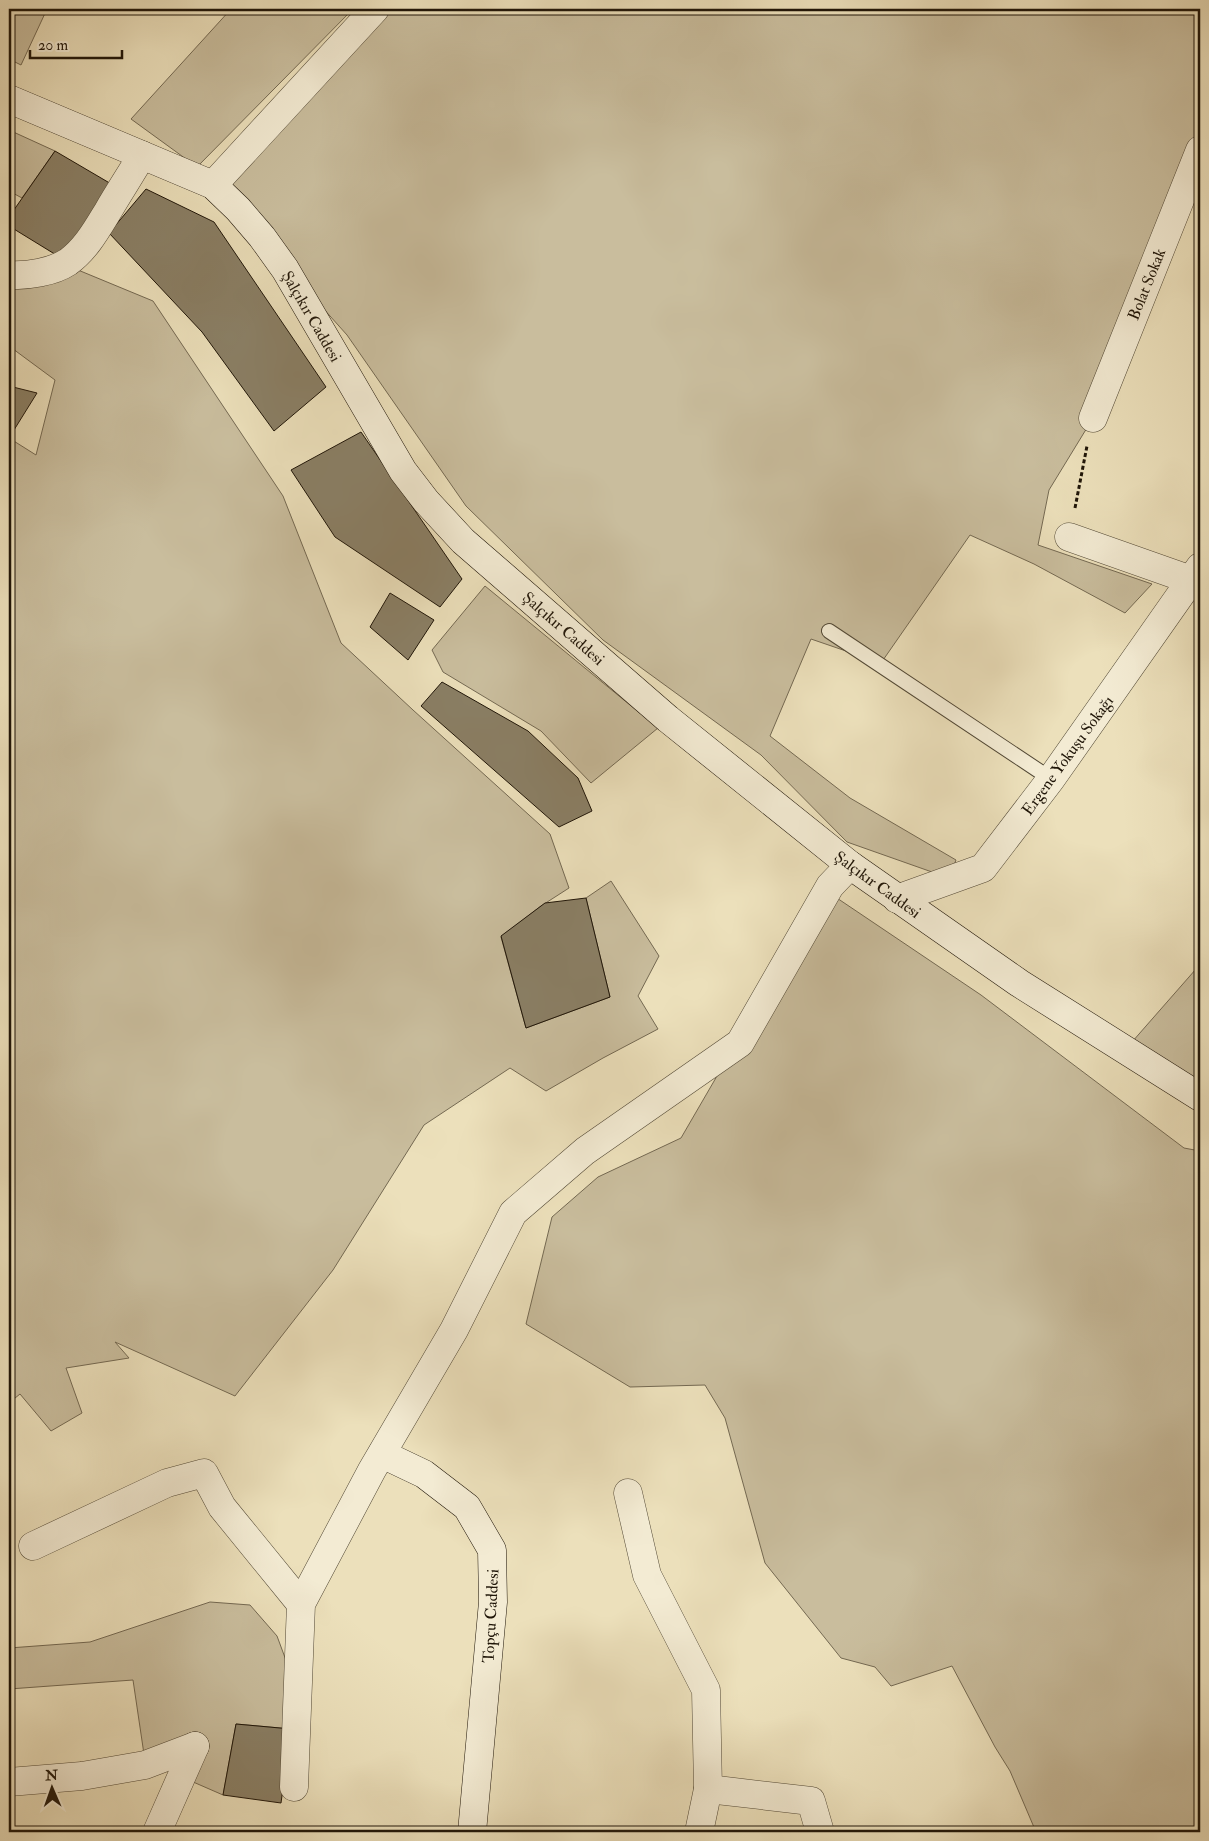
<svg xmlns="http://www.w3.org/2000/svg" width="1209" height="1841" font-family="'IM FELL Double Pica',serif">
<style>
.green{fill:#c9bd9d;stroke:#746952}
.building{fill:#8a7f65;stroke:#1f1508}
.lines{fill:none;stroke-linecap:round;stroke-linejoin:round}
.lane-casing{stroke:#524835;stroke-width:16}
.street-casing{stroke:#524835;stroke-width:29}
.secondary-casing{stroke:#1f1508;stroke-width:29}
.path{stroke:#1f1508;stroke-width:3;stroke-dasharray:4 2.5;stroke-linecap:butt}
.lane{stroke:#f3ebd3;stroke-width:14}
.street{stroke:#f3ebd3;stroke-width:28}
.secondary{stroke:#f3ebd3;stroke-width:28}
.labels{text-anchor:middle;stroke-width:4.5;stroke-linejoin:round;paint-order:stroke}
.street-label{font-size:16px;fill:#1f1508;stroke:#f3ebd3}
</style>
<rect width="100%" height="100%" fill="#ece0bb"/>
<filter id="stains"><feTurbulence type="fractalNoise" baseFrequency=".004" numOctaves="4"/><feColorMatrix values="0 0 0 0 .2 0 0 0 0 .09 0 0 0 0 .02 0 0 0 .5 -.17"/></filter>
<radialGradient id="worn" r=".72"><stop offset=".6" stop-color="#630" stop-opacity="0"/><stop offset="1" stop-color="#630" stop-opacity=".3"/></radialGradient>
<!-- green -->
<g class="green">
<path d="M 9,9 L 47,9 L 21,65 L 9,59 Z"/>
<path d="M 231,9 L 353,9 L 197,167 L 131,119 Z"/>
<path d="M 375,9 L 1200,9 L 1200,150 L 1093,418 L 1049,490 L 1038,545 L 1152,584 L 1125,613 L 1034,564 L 970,535 L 881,663 L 811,639 L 770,736 L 850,798 L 956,860 L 949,878 L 847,842 L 761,755 L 603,640 L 466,506 L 347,335 L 213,185 Z"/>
<path d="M 9,130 L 55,151 L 22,198 L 9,191 Z"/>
<path d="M 78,270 L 153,301 L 283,496 L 341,643 L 413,710 L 550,834 L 569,888 L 541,906 L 501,937 L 526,1028 L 610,997 L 586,898 L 611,881 L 659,956 L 638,996 L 658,1029 L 603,1058 L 546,1091 L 510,1068 L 424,1125 L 333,1270 L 235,1396 L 115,1342 L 129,1358 L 66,1368 L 82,1413 L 51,1431 L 20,1394 L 9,1403 L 9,438 L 36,455 L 55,380 L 9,346 L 11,282 Z"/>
<path d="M 485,586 L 658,728 L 591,783 L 541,731 L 443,672 L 432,650 Z"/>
<path d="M 825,890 L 981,995 L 1184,1148 L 1200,1151 L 1200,1832 L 1036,1832 L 1010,1771 L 995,1747 L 952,1666 L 891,1686 L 875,1667 L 841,1658 L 765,1563 L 725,1418 L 705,1385 L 630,1387 L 526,1324 L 552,1217 L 598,1177 L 681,1138 Z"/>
<path d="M 1196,969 L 1200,975 L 1200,1091 L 1132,1042 Z"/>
<path d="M 210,1602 L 250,1605 L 277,1636 L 294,1682 L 291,1729 L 236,1724 L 223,1795 L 145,1761 L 133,1680 L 9,1689 L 9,1648 L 90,1642 Z"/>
</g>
<!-- building -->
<g class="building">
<path d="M 55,151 L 113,185 L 66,261 L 9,226 L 9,217 Z"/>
<path d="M 146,189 L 214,222 L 326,387 L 274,431 L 202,332 L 109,233 Z"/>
<path d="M 9,386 L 37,393 L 9,438 Z"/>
<path d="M 361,432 L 462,579 L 440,607 L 335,537 L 291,470 Z"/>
<path d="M 390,593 L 434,620 L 408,660 L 370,627 Z"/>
<path d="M 442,682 L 528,731 L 578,778 L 592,811 L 559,827 L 421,706 Z"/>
<path d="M 586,898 L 610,997 L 526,1028 L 501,936 L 545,903 Z"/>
<path d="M 236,1724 L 291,1729 L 281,1803 L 223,1795 Z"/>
</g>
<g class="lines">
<!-- lane casing -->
<g class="lane-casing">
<path id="lane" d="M 829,631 L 1051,779"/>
</g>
<!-- street casing -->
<g class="street-casing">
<g id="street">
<path d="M 213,185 L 375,9"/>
<path d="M 9,275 C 27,276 53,272 68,262 C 86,249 97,229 108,211 C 119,192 131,174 142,155"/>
<path d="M 1093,418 L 1200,150"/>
<path d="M 1069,537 L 1191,580 L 1200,588"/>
<path d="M 897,899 L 983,868 L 1051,779 L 1200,567"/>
<path d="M 628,1493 L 647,1575 L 706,1690 L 708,1789 L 811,1801 L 820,1832"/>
<path d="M 33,1546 L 167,1483 L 204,1473 L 222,1507 L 301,1604"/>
<path d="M 9,1782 L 82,1776 L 145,1765 L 195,1746"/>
<path d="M 294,1787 L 301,1604 L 372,1470 L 454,1330 L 513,1213 L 585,1151 L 740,1043 L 830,886 L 850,865"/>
<path d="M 157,1832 L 195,1746"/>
<path d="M 699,1832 L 708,1789"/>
</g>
</g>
<!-- secondary casing -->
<g class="secondary-casing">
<g id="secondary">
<path d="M 9,99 L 213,185 L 238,209 L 262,237 L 285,269 L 403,471 L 426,501 L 463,541 L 668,719 L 850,865 L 1019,983 L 1200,1097"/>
<path d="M 382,1454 L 424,1474 L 467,1507 L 492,1550 L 493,1602 L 472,1832"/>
</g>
</g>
<!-- path -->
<path class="path" d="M 1075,508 L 1087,446"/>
<!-- lane -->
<use href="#lane" class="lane"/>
<!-- street -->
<use href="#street" class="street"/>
<!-- secondary -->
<use href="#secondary" class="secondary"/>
</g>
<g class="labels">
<!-- street labels -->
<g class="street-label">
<text transform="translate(1146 284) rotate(-68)" y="6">Bolat Sokak</text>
<text transform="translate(312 316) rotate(60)" y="6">Şalçıkır Caddesi</text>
<text transform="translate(564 628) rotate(41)" y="6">Şalçıkır Caddesi</text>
<text transform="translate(1067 755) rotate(-54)" y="6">Ergene Yokuşu Sokağı</text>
<text transform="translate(878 884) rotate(36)" y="6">Şalçıkır Caddesi</text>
<text transform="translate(490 1616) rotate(-87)" y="6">Topçu Caddesi</text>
</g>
</g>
<!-- margin -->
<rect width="1209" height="1841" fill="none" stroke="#ece0bb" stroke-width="30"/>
<rect x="10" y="10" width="1189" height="1821" fill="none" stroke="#1f1508" stroke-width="2.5"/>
<rect x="15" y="15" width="1179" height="1811" fill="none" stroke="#1f1508"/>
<!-- north arrow -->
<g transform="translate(52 1788) rotate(358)" stroke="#f3ebd3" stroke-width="4" paint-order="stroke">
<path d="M0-4L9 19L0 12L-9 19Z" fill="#1f1508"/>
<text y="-8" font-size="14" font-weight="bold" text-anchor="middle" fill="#1f1508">N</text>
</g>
<!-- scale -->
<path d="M30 50v8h92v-8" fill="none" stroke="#1f1508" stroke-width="2.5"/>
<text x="38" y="50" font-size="15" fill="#1f1508" stroke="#f3ebd3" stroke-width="4" paint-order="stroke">20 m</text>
<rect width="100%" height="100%" filter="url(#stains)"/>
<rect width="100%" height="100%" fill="url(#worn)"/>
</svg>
